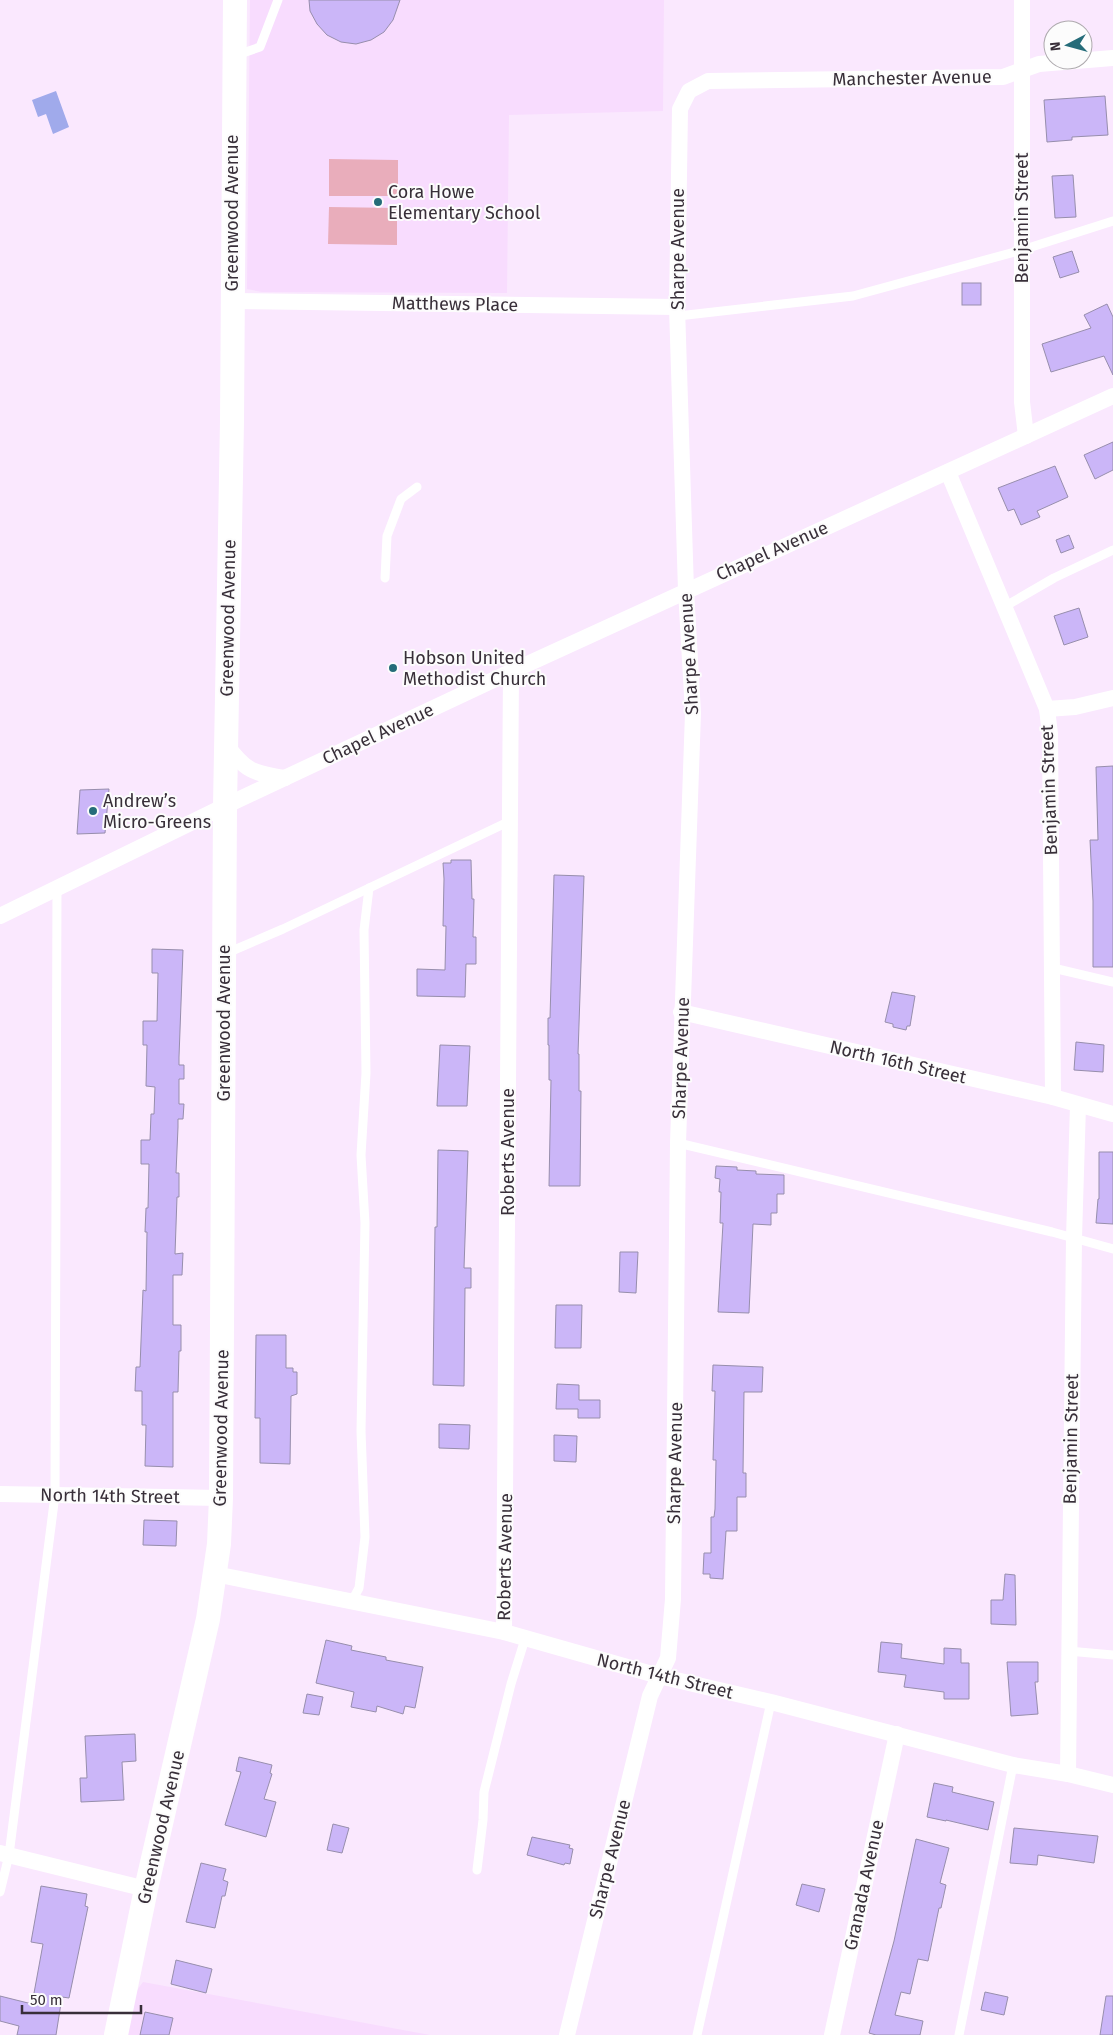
<svg xmlns="http://www.w3.org/2000/svg" width="1113" height="2035" font-family="'Fira Sans',sans-serif">
<style>
.built{fill:#f8dcfe}
.green{fill:#e9adbb}
.water{fill:#a0aaeb}
.building{fill:#cbb6f8;stroke:#978eac}
.lines{fill:none;stroke-linecap:round;stroke-linejoin:round}
.lane{stroke:#fff;stroke-width:9}
.street{stroke:#fff;stroke-width:16}
.secondary{stroke:#fff;stroke-width:24}
.poi-dot{fill:#256c79;stroke:#fcfcfc;stroke-width:2}
.labels{text-anchor:middle;stroke-width:4;stroke-linejoin:round;paint-order:stroke}
.street-label{font-size:18px;fill:#382f39;stroke:#fcfcfc}
.poi-label{font-size:18px;fill:#382f39;stroke:#fcfcfc;text-anchor:start}
</style>
<rect width="100%" height="100%" fill="#fae8fe"/>
<!-- built -->
<g class="built">
<path d="M 250,0 L 664,0 L 663,111 L 509,115 L 507,293 L 262,292 L 247,289 Z"/>
<path d="M 143,1982 L 430,2035 L 125,2035 L 135,1993 Z"/>
</g>
<!-- green -->
<g class="green">
<path d="M 329,159 L 398,160 L 398,196 L 329,196 Z"/>
<path d="M 329,207 L 397,208 L 397,245 L 328,244 Z"/>
</g>
<!-- water -->
<path class="water" d="M 56,91 L 69,127 L 53,134 L 46,114 L 38,117 L 32,100 Z"/>
<!-- building -->
<g class="building">
<path d="M 309,0 L 400,0 L 393,20 L 384,32 L 371,40 L 356,44 L 341,42 L 327,35 L 317,24 L 310,11 Z"/>
<path d="M 1105,96 L 1108,135 L 1072,137 L 1072,140 L 1047,142 L 1044,100 Z"/>
<path d="M 1073,175 L 1076,217 L 1055,218 L 1052,176 Z"/>
<path d="M 1072,251 L 1079,272 L 1060,278 L 1053,257 Z"/>
<rect x="962" y="283" width="19" height="22"/>
<path d="M 1107,304 L 1113,317 L 1113,375 L 1104,356 L 1051,372 L 1042,344 L 1091,328 L 1084,315 Z"/>
<path d="M 1113,442 L 1113,470 L 1095,479 L 1084,455 Z"/>
<path d="M 1055,466 L 1068,497 L 1037,511 L 1040,517 L 1021,525 L 1014,509 L 1008,511 L 998,488 Z"/>
<path d="M 1069,535 L 1074,548 L 1061,553 L 1056,540 Z"/>
<path d="M 1079,608 L 1088,637 L 1064,645 L 1054,616 Z"/>
<path d="M 1113,766 L 1113,967 L 1093,967 L 1093,901 L 1090,840 L 1098,840 L 1096,767 Z"/>
<path d="M 109,789 L 105,833 L 77,834 L 80,790 Z"/>
<path d="M 451,860 L 471,860 L 472,899 L 474,899 L 473,937 L 476,937 L 476,964 L 466,964 L 465,997 L 417,996 L 417,969 L 445,970 L 446,926 L 443,926 L 444,879 L 443,863 L 451,863 Z"/>
<path d="M 554,875 L 584,876 L 578,1054 L 579,1054 L 579,1091 L 581,1091 L 580,1186 L 549,1186 L 551,1080 L 549,1080 L 549,1045 L 548,1045 L 548,1018 L 550,1018 Z"/>
<path d="M 152,949 L 183,950 L 179,1057 L 179,1065 L 184,1065 L 184,1079 L 179,1079 L 179,1104 L 184,1104 L 183,1119 L 178,1119 L 178,1127 L 176,1173 L 179,1173 L 179,1197 L 177,1197 L 175,1254 L 183,1253 L 182,1275 L 173,1275 L 173,1325 L 181,1325 L 181,1351 L 179,1351 L 178,1392 L 173,1392 L 173,1467 L 145,1466 L 146,1425 L 142,1425 L 142,1391 L 135,1391 L 136,1367 L 140,1367 L 143,1290 L 146,1291 L 147,1232 L 145,1232 L 146,1208 L 148,1208 L 149,1164 L 141,1164 L 141,1140 L 150,1140 L 151,1114 L 154,1114 L 155,1087 L 146,1086 L 147,1045 L 143,1045 L 143,1021 L 157,1021 L 158,973 L 152,973 Z"/>
<path d="M 892,992 L 915,996 L 910,1026 L 907,1026 L 906,1030 L 893,1027 L 893,1024 L 885,1022 Z"/>
<path d="M 1076,1042 L 1104,1045 L 1103,1072 L 1074,1070 Z"/>
<path d="M 440,1045 L 470,1046 L 467,1106 L 437,1106 Z"/>
<path d="M 438,1150 L 468,1151 L 464,1268 L 471,1268 L 471,1288 L 465,1288 L 464,1386 L 433,1385 L 435,1227 L 437,1227 Z"/>
<path d="M 1099,1152 L 1113,1152 L 1113,1224 L 1096,1223 L 1098,1199 L 1099,1199 Z"/>
<path d="M 716,1166 L 737,1167 L 737,1170 L 756,1171 L 756,1174 L 784,1175 L 784,1194 L 777,1194 L 777,1213 L 771,1213 L 771,1225 L 753,1224 L 749,1313 L 718,1312 L 723,1223 L 720,1223 L 721,1192 L 719,1192 L 720,1179 L 715,1178 Z"/>
<path d="M 620,1252 L 638,1252 L 636,1293 L 619,1292 Z"/>
<path d="M 556,1305 L 582,1305 L 581,1348 L 555,1348 Z"/>
<path d="M 256,1335 L 286,1335 L 286,1368 L 293,1368 L 293,1372 L 297,1372 L 297,1394 L 291,1396 L 290,1464 L 260,1463 L 260,1418 L 255,1418 Z"/>
<path d="M 713,1365 L 763,1367 L 762,1392 L 744,1392 L 743,1473 L 746,1473 L 746,1497 L 737,1497 L 737,1531 L 726,1531 L 723,1579 L 710,1578 L 710,1574 L 703,1574 L 704,1553 L 711,1553 L 711,1517 L 714,1517 L 715,1509 L 716,1460 L 713,1460 L 715,1391 L 712,1391 Z"/>
<path d="M 557,1384 L 579,1385 L 579,1400 L 600,1400 L 600,1418 L 578,1418 L 578,1409 L 556,1409 Z"/>
<path d="M 439,1424 L 470,1425 L 469,1449 L 439,1448 Z"/>
<path d="M 554,1435 L 577,1436 L 576,1462 L 554,1461 Z"/>
<path d="M 144,1520 L 177,1521 L 176,1546 L 143,1545 Z"/>
<path d="M 1005,1574 L 1015,1575 L 1016,1625 L 991,1624 L 991,1600 L 1003,1600 Z"/>
<path d="M 326,1640 L 352,1646 L 351,1650 L 386,1657 L 386,1660 L 423,1667 L 415,1708 L 405,1706 L 403,1714 L 377,1706 L 376,1712 L 351,1707 L 354,1692 L 316,1683 Z"/>
<path d="M 881,1642 L 902,1644 L 901,1658 L 944,1664 L 944,1648 L 961,1649 L 961,1663 L 969,1663 L 969,1699 L 944,1699 L 944,1692 L 904,1687 L 906,1675 L 878,1672 Z"/>
<path d="M 1007,1662 L 1038,1662 L 1038,1682 L 1035,1682 L 1038,1714 L 1011,1716 Z"/>
<path d="M 307,1694 L 323,1697 L 319,1715 L 303,1713 Z"/>
<path d="M 135,1734 L 136,1761 L 122,1762 L 124,1800 L 81,1802 L 80,1778 L 87,1778 L 85,1736 Z"/>
<path d="M 239,1757 L 272,1765 L 270,1773 L 272,1774 L 264,1799 L 276,1802 L 266,1837 L 225,1825 L 241,1772 L 236,1771 Z"/>
<path d="M 934,1783 L 953,1787 L 952,1792 L 994,1802 L 988,1830 L 946,1820 L 946,1821 L 927,1817 Z"/>
<path d="M 333,1824 L 349,1828 L 342,1853 L 327,1850 Z"/>
<path d="M 1014,1828 L 1098,1836 L 1094,1863 L 1038,1855 L 1037,1865 L 1010,1863 Z"/>
<path d="M 532,1837 L 570,1845 L 569,1848 L 573,1849 L 570,1864 L 565,1863 L 564,1865 L 527,1855 Z"/>
<path d="M 916,1839 L 949,1848 L 940,1883 L 946,1885 L 941,1908 L 939,1908 L 928,1961 L 918,1959 L 910,1994 L 901,1992 L 895,2015 L 923,2021 L 920,2035 L 876,2035 L 869,2033 L 894,1941 Z"/>
<path d="M 201,1863 L 226,1869 L 223,1880 L 228,1882 L 225,1896 L 222,1896 L 215,1928 L 186,1922 Z"/>
<path d="M 802,1884 L 825,1889 L 819,1912 L 796,1905 Z"/>
<path d="M 41,1886 L 87,1894 L 85,1906 L 88,1907 L 69,1998 L 62,1997 L 56,2035 L 17,2035 L 19,2026 L 0,2021 L 0,1996 L 32,2004 L 43,1944 L 31,1942 Z"/>
<path d="M 176,1960 L 212,1969 L 206,1993 L 171,1984 Z"/>
<path d="M 985,1992 L 1008,1997 L 1004,2015 L 981,2010 Z"/>
<path d="M 1106,1996 L 1113,1996 L 1113,2035 L 1100,2035 Z"/>
<path d="M 145,2012 L 173,2018 L 169,2035 L 140,2035 Z"/>
</g>
<g class="lines">
<!-- lane -->
<g class="lane">
<path d="M 237,55 L 260,47 L 278,0"/>
<path d="M 678,316 L 853,296 L 1022,250 L 1113,221"/>
<path d="M 385,578 L 387,536 L 401,499 L 417,487"/>
<path d="M 1004,607 L 1054,578 L 1113,550"/>
<path d="M 227,953 L 283,929 L 510,821"/>
<path d="M 1053,968 L 1113,982"/>
<path d="M 678,1143 L 1052,1232 L 1113,1249"/>
<path d="M 352,1601 L 359,1588 L 365,1537 L 361,1431 L 365,1223 L 361,1155 L 366,1073 L 364,930 L 369,888"/>
<path d="M 1068,1651 L 1113,1655"/>
<path d="M 477,1870 L 483,1820 L 484,1792 L 511,1684 L 525,1639"/>
<path d="M 0,1892 L 9,1855 L 55,1495 L 57,888"/>
<path d="M 697,2035 L 771,1702"/>
<path d="M 959,2035 L 1013,1765"/>
</g>
<!-- street -->
<g class="street">
<path d="M 1022,0 L 1022,402 L 1026,436"/>
<path d="M 232,301 L 677,307"/>
<path d="M 948,472 L 1047,709 L 1050,734 L 1053,1097"/>
<path d="M 1047,709 L 1075,707 L 1113,698"/>
<path d="M 226,744 C 245,771 253,773 285,778"/>
<path d="M 0,916 L 225,806 L 521,667 L 1113,396"/>
<path d="M 681,1012 L 1053,1097 L 1113,1114"/>
<path d="M 0,1494 L 221,1498"/>
<path d="M 215,1574 L 504,1632 L 659,1676 L 771,1702 L 1013,1765 L 1068,1774 L 1113,1785"/>
<path d="M 504,1632 L 511,672"/>
<path d="M 1068,1774 L 1074,1238 L 1078,1105"/>
<path d="M 0,1853 L 146,1889"/>
<path d="M 567,2035 L 650,1696 L 668,1658 L 673,1599 L 678,1143 L 693,713 L 686,590 L 677,307 L 680,109 L 689,91 L 708,81 L 1003,77 L 1039,64 L 1113,58"/>
<path d="M 832,2035 L 897,1734"/>
</g>
<!-- secondary -->
<path class="secondary" d="M 116,2035 L 146,1889 L 208,1619 L 219,1544 L 221,1498 L 225,806 L 232,421 L 235,0"/>
</g>
<!-- markers -->
<g class="poi-dot">
<circle cx="378" cy="202" r="5"/>
<circle cx="393" cy="668" r="5"/>
<circle cx="93" cy="811" r="5"/>
</g>
<g class="labels">
<!-- street labels -->
<g class="street-label">
<text transform="translate(912 78) rotate(-1)" y="6">Manchester Avenue</text>
<text transform="translate(232 213) rotate(-90)" y="6">Greenwood Avenue</text>
<text transform="translate(1022 218) rotate(-90)" y="6">Benjamin Street</text>
<text transform="translate(678 249) rotate(-90)" y="6">Sharpe Avenue</text>
<text transform="translate(455 304) rotate(1)" y="6">Matthews Place</text>
<text transform="translate(772 551) rotate(-24)" y="6">Chapel Avenue</text>
<text transform="translate(228 618) rotate(-89)" y="6">Greenwood Avenue</text>
<text transform="translate(689 654) rotate(-93)" y="6">Sharpe Avenue</text>
<text transform="translate(378 734) rotate(-25)" y="6">Chapel Avenue</text>
<text transform="translate(1049 790) rotate(-92)" y="6">Benjamin Street</text>
<text transform="translate(224 1023) rotate(-90)" y="6">Greenwood Avenue</text>
<text transform="translate(681 1058) rotate(-88)" y="6">Sharpe Avenue</text>
<text transform="translate(898 1062) rotate(13)" y="6">North 16th Street</text>
<text transform="translate(508 1152) rotate(-90)" y="6">Roberts Avenue</text>
<text transform="translate(221 1428) rotate(-89)" y="6">Greenwood Avenue</text>
<text transform="translate(1071 1439) rotate(-89)" y="6">Benjamin Street</text>
<text transform="translate(675 1463) rotate(-89)" y="6">Sharpe Avenue</text>
<text transform="translate(110 1496) rotate(1)" y="6">North 14th Street</text>
<text transform="translate(505 1557) rotate(-89)" y="6">Roberts Avenue</text>
<text transform="translate(665 1676) rotate(14)" y="6">North 14th Street</text>
<text transform="translate(161 1827) rotate(-77)" y="6">Greenwood Avenue</text>
<text transform="translate(610 1859) rotate(-76)" y="6">Sharpe Avenue</text>
<text transform="translate(864 1885) rotate(-78)" y="6">Granada Avenue</text>
</g>
<!-- poi labels -->
<g class="poi-label">
<text x="388" y="198">Cora Howe<tspan x="388" dy="21">Elementary School</tspan></text>
<text x="403" y="664">Hobson United<tspan x="403" dy="21">Methodist Church</tspan></text>
<text x="103" y="807">Andrew’s<tspan x="103" dy="21">Micro-Greens</tspan></text>
</g>
</g>
<!-- north arrow -->
<g transform="translate(1068 45) rotate(264)"><circle r="24" fill="#fcfcfc" stroke="#aeaaae"/>
<path d="M0-4L9 19L0 12L-9 19Z" fill="#256c79"/>
<text y="-8" font-size="14" font-weight="bold" text-anchor="middle" fill="#382f39">N</text>
</g>
<!-- scale -->
<path d="M22 2005v8h119v-8" fill="none" stroke="#382f39" stroke-width="2.5"/>
<text x="30" y="2005" font-size="15" fill="#382f39" stroke="#fcfcfc" stroke-width="4" paint-order="stroke">50 m</text>
</svg>
